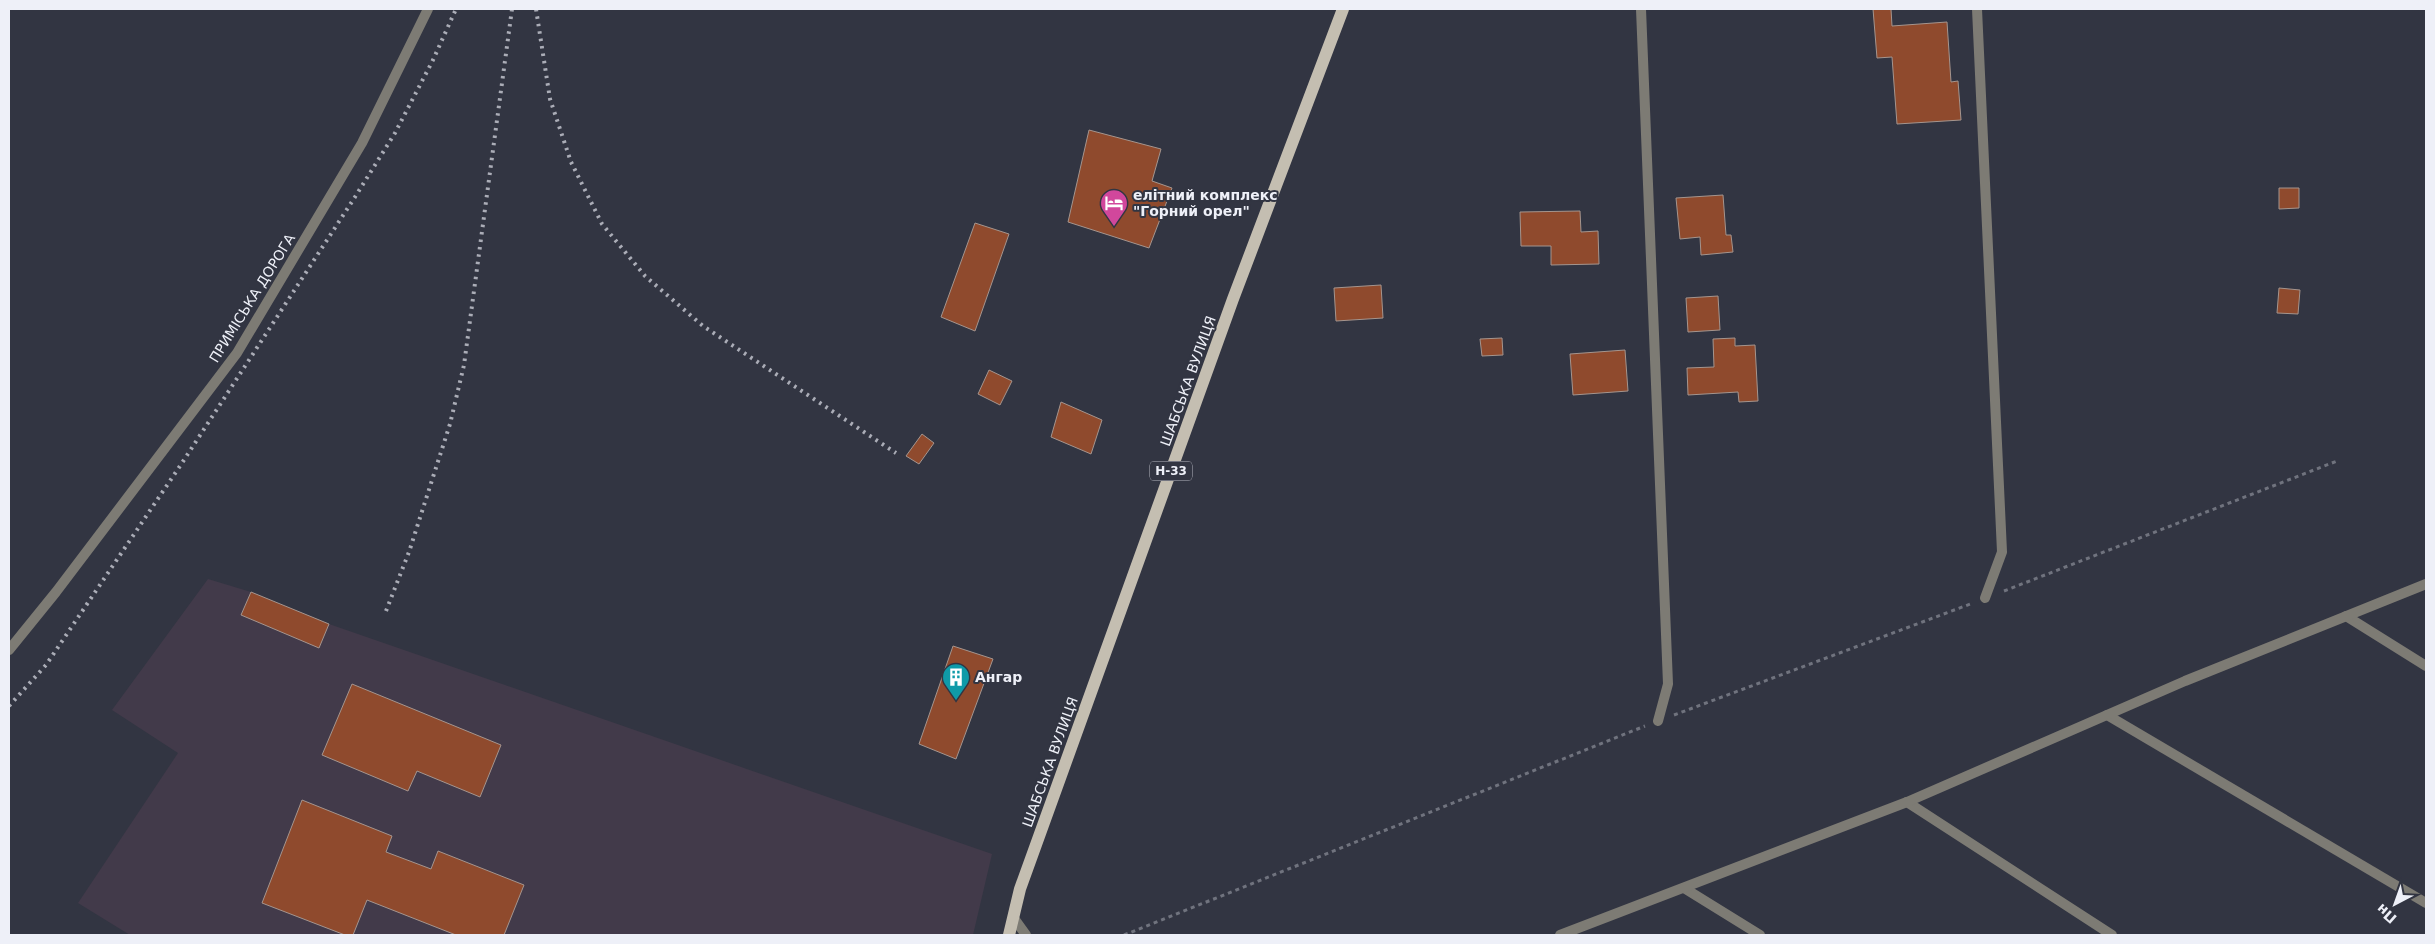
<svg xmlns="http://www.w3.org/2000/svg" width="2435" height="944" font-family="'DejaVu Sans',sans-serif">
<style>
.industrial{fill:#423a4a}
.building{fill:#8f4a2d;stroke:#a5958e}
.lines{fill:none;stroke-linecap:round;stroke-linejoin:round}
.path{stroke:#70737e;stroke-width:3;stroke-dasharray:4 4;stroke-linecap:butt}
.street{stroke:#7d7b74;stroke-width:10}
.primary{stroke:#c4beb1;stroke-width:12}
.rail{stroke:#abadb7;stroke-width:4;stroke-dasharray:2.5 5;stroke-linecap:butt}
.labels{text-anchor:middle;stroke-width:4;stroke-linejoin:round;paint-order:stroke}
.shield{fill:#323542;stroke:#b6b8c1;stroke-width:1}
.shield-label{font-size:12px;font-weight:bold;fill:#eef0f8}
.poi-label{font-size:14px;font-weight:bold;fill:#eef0f8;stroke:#323542;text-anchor:start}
.street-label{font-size:14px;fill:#eef0f8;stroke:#323542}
</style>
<rect width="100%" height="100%" fill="#323542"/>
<!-- industrial -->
<path class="industrial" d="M 208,579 L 251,592 L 329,624 L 992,854 L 973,935 L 130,935 L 78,903 L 178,753 L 112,710 Z"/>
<!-- building -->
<g class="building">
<path d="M 1873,9 L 1891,9 L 1892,26 L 1947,22 L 1951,82 L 1958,81 L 1961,120 L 1897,124 L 1892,57 L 1877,58 Z"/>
<path d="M 1089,130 L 1161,149 L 1152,181 L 1172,188 L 1149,248 L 1068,222 Z"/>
<path d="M 2279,188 L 2299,188 L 2299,208 L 2279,209 Z"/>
<path d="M 1723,195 L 1726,235 L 1731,235 L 1733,252 L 1701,255 L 1700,237 L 1680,239 L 1676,198 Z"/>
<path d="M 1580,211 L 1581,232 L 1598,231 L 1599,264 L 1551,265 L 1551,246 L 1521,246 L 1520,212 Z"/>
<path d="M 975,223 L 1009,234 L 975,331 L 941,317 Z"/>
<path d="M 1381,285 L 1383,318 L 1336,321 L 1334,288 Z"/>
<path d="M 2279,288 L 2300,290 L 2298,314 L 2277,313 Z"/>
<path d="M 1718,296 L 1720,330 L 1688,332 L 1686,298 Z"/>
<path d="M 1502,338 L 1503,355 L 1482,356 L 1480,339 Z"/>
<path d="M 1735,338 L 1735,346 L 1755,345 L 1758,401 L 1739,402 L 1738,392 L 1688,395 L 1687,368 L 1714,367 L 1713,339 Z"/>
<path d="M 1625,350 L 1628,391 L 1573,395 L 1570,354 Z"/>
<path d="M 989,370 L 1012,381 L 1000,405 L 978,394 Z"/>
<path d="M 1061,402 L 1102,420 L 1091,454 L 1051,437 Z"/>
<path d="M 922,434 L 934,443 L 919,464 L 906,456 Z"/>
<path d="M 251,592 L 329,624 L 319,648 L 241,615 Z"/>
<path d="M 953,646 L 993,659 L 956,759 L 919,744 Z"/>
<path d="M 352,684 L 501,745 L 480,797 L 417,771 L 408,791 L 322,755 Z"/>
<path d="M 302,800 L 392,836 L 386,852 L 431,869 L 438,851 L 524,885 L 504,935 L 456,935 L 367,900 L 353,935 L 345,935 L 262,903 Z"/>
</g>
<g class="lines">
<!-- path -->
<g class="path">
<path d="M 2004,591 L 2337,461"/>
<path d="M 1674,715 L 1973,603"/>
<path d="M 1124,935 L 1645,726"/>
</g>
<!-- street -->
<g class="street">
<path d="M 1641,9 L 1668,684 L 1658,721"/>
<path d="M 1977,9 L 2002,552 L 1985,598"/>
<path d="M 2346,616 L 2426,666"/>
<path d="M 9,650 L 56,592 L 237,353 L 362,143 L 428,9"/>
<path d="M 2107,715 L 2426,903"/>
<path d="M 1907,802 L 2112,935"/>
<path d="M 1684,888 L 1760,935"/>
<path d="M 1013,917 L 1026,935"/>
<path d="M 1560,935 L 1907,802 L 2185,681 L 2426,584"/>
</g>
<!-- primary -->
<path class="primary" d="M 1009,935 L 1020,889 L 1233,299 L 1343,9"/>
<!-- rail -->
<g class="rail">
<path d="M 536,9 L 550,99 L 571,162 L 602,224 L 645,276 L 703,326 L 896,453"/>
<path d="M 386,611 L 409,552 L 450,424 L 464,365 L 512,9"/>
<path d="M 9,706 L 46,665 L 182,463 L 355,197 L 395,133 L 433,60 L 456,9"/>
</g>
</g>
<!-- icons -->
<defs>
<g id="hotel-pin" transform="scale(1.4375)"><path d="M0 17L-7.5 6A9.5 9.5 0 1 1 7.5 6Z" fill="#d1479c" stroke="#323542"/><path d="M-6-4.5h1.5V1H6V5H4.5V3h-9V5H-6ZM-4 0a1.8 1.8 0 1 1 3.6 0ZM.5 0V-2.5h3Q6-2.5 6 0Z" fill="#fff"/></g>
<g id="building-pin" transform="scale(1.4375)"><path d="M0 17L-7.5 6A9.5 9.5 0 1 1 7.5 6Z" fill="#0f9aa8" stroke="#323542"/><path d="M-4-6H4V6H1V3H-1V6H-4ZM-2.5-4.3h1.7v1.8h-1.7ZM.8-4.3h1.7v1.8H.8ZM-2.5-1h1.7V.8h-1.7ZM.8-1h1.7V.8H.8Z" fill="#fff"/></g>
</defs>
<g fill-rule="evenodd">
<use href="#hotel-pin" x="1114" y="203"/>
<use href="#building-pin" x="956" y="677"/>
</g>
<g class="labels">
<!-- shield labels -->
<rect class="shield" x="1150" y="461.5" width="42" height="19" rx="4"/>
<g class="shield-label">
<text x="1171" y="475">Н-33</text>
</g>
<!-- poi labels -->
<g class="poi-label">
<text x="1133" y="200">елітний комплекс<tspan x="1133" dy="16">"Горний орел"</tspan></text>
<text x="975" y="682">Ангар</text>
</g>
<!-- street labels -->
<g class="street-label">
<text transform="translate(252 298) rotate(-58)" y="5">ПРИМІСЬКА ДОРОГА</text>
<text transform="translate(1188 381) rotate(-70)" y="5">ШАБСЬКА ВУЛИЦЯ</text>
<text transform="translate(1050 762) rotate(-70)" y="5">ШАБСЬКА ВУЛИЦЯ</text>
</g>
</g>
<!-- border -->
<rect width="2435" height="944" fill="none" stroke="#eef0f8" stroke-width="20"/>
<!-- north arrow -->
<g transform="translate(2395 904) rotate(221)" stroke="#323542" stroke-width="4" paint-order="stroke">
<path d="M0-4L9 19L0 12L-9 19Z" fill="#eef0f8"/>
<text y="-8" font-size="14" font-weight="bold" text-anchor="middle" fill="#eef0f8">Пн</text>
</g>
</svg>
